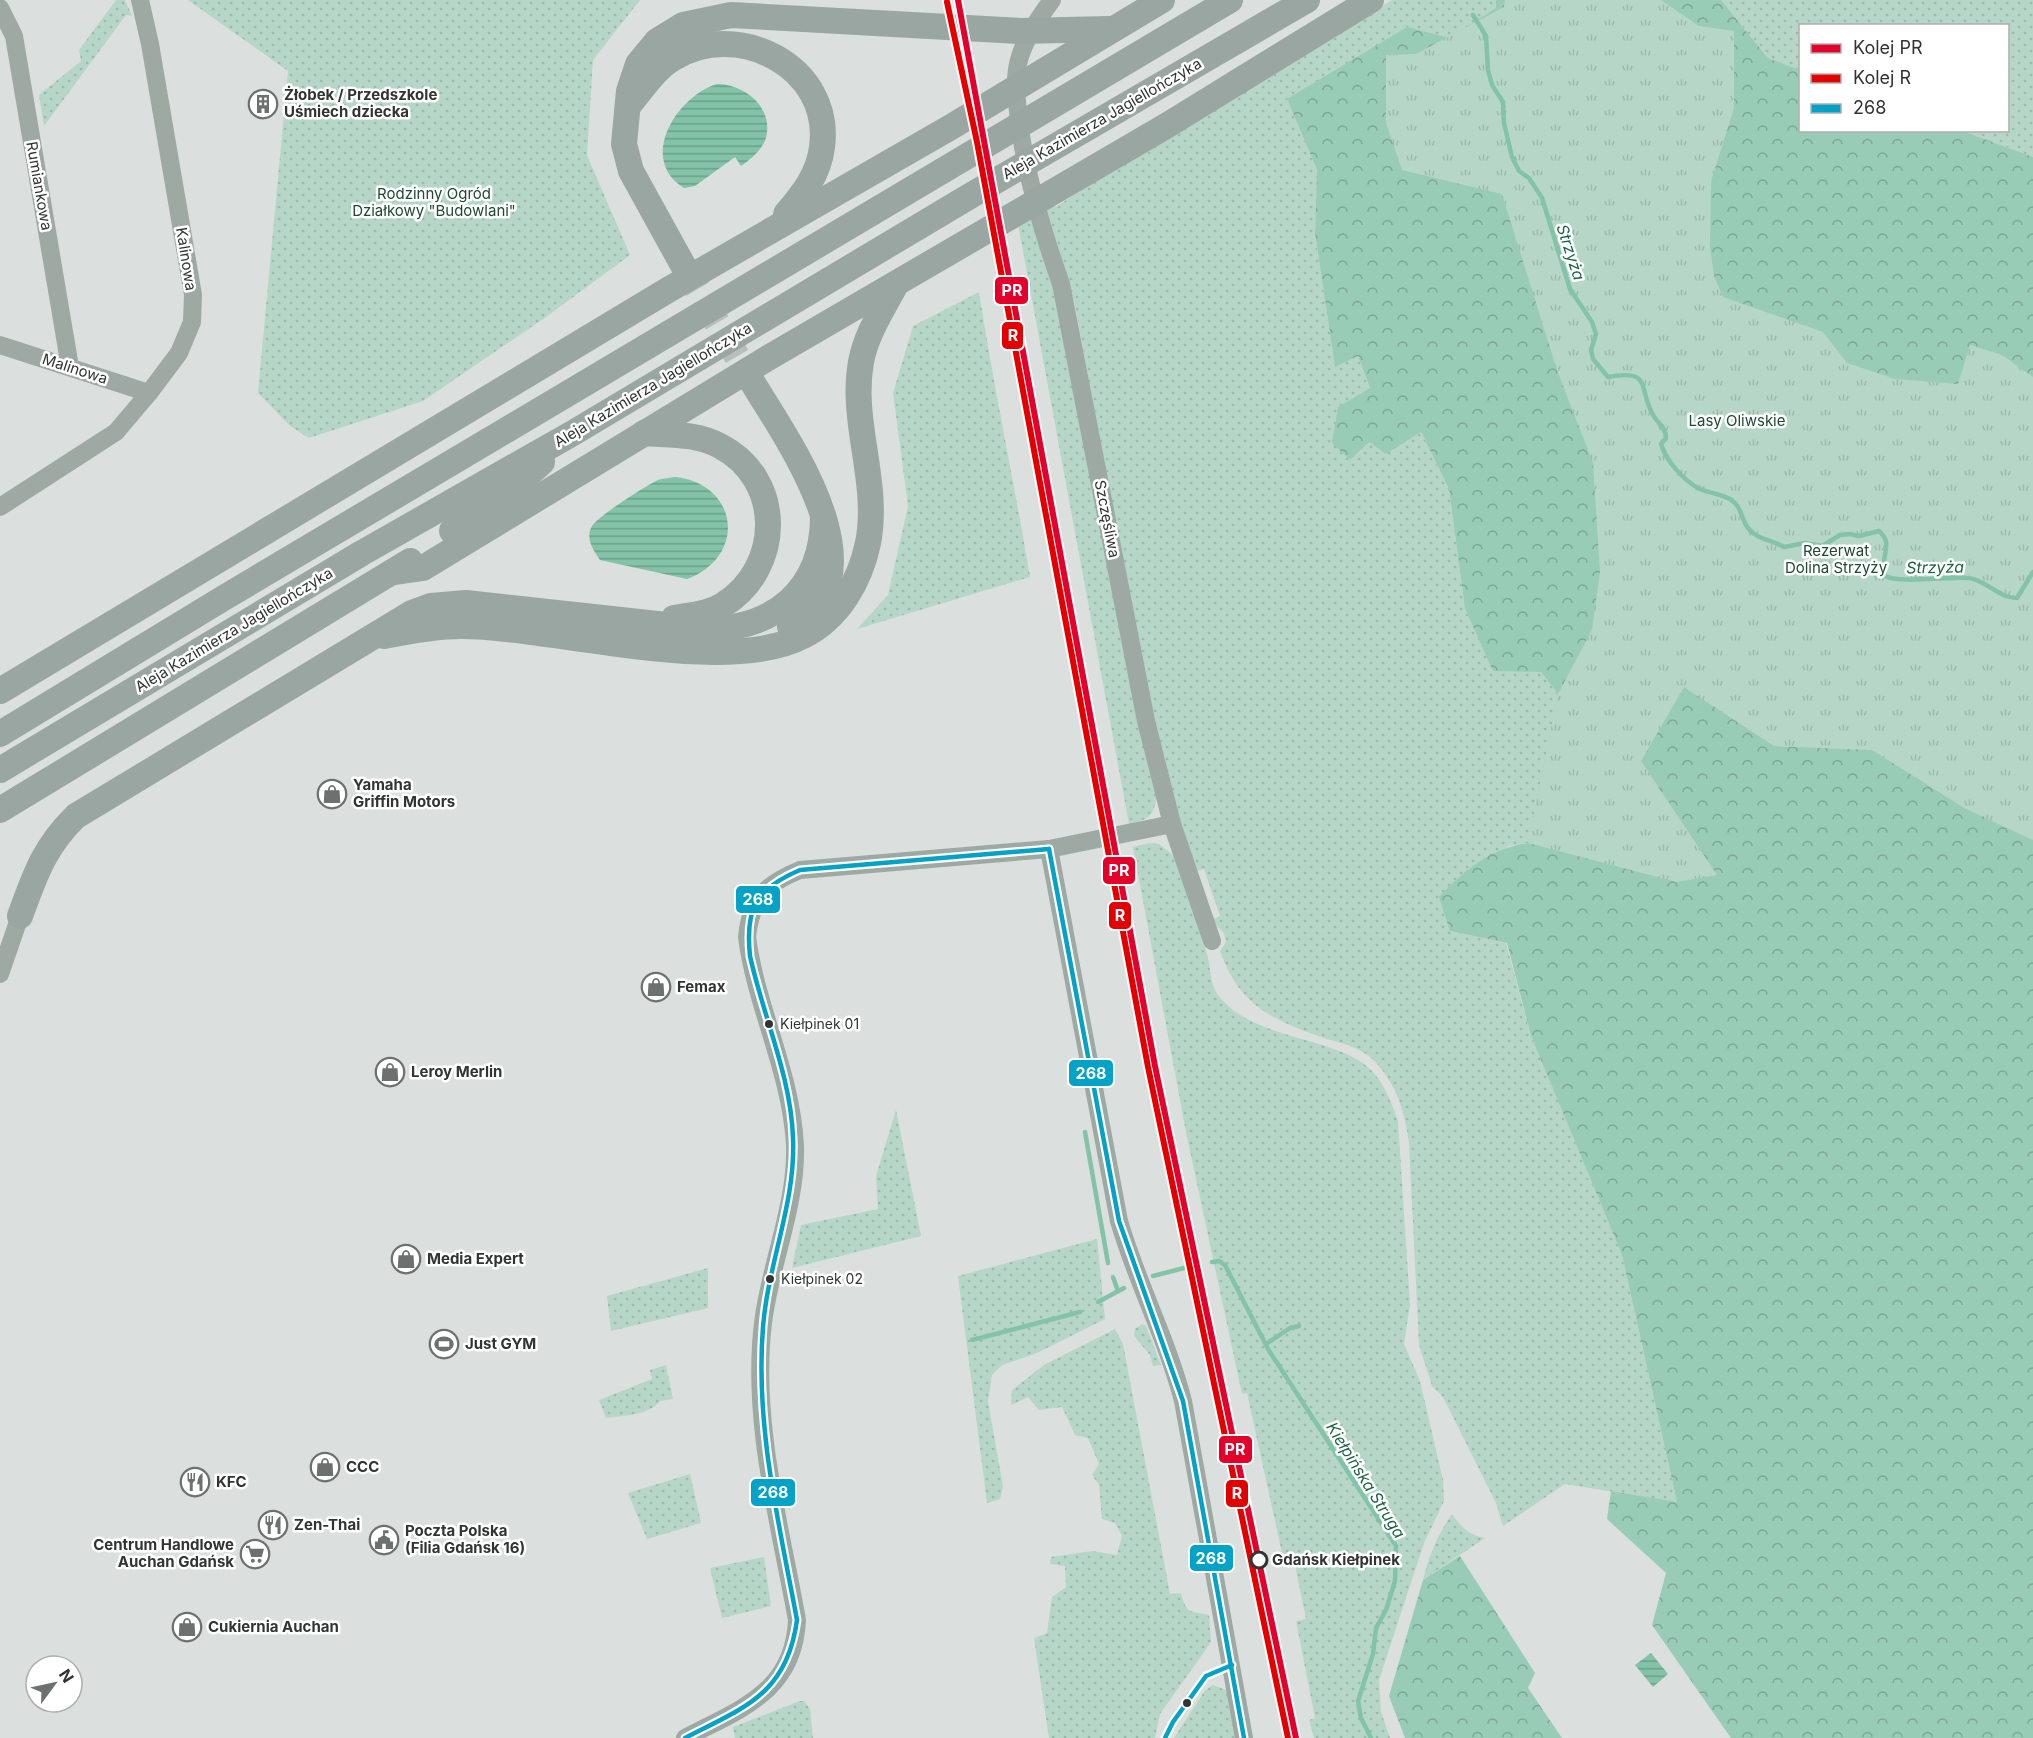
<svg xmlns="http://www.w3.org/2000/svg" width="2033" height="1738" font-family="Inter,sans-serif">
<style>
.grass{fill:url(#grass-dots)}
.forest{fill:url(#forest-crowns)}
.park{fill:url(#park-tufts)}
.water{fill:url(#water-rules)}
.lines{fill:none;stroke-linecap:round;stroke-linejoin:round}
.stream{stroke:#83c3a8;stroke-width:4.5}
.highway-tunnel{stroke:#b9bdbb;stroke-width:26;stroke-dasharray:26 13;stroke-linecap:butt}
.minor{stroke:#9ea9a4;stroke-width:18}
.highway{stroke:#9aa6a1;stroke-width:26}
.bus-1-casing{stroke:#fff;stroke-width:9}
.bus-1{stroke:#02a3c6;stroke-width:4.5}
.rail-1-casing{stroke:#fff;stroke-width:10}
.rail-2-casing{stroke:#fff;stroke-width:10}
.rail-1{stroke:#e4002b;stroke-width:6}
.rail-2{stroke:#e50000;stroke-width:6}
.bus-dot{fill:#313432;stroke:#fff;stroke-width:2}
.stop-dot{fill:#fff;stroke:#313432;stroke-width:3}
.labels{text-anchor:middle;stroke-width:5;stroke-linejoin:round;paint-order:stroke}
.bus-label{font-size:14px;fill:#313432;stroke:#fff;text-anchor:start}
.poi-label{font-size:15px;font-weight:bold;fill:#313432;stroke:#fff;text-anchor:start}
.street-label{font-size:15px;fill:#313432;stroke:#fff}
.park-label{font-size:15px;fill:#214838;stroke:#fff}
.stop-label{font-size:15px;font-weight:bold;fill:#313432;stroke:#fff;text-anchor:start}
.water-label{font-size:16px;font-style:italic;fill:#1f6349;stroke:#fff}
.line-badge{stroke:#fff;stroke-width:2}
.badge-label{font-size:16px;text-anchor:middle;font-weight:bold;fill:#fff}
</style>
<defs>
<pattern id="grass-dots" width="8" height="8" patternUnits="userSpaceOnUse" patternTransform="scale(1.5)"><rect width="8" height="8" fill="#b6d7c8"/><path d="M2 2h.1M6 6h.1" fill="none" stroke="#9db9ac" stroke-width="1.8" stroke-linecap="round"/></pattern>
<pattern id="forest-crowns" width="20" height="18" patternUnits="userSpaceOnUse" patternTransform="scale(1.5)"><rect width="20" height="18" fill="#98ccb6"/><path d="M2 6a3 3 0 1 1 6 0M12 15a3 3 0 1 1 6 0" fill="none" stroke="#7da695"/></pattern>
<pattern id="park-tufts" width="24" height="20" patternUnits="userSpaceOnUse" patternTransform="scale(1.5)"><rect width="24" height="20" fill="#b6d7c8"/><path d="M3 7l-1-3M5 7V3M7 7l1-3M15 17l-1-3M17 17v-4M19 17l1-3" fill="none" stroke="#9db9ac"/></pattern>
<pattern id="water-rules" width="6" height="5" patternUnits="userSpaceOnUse" patternTransform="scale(1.5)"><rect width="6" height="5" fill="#83c3a8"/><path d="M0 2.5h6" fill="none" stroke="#6c9f89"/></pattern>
</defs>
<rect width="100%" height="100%" fill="#dbdfdd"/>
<!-- grass -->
<g class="grass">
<path d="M 116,0 L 125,0 L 132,16 L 126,15 L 44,126 L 39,95 L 81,61 L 79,50 Z"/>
<path d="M 188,0 L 640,0 L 593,60 L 587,155 L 630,255 L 546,317 L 423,401 L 309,438 L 290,426 L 258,393 L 288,71 Z"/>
<path d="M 1392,0 L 1496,0 L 1497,8 L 1449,38 L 1287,99 L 1317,170 L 1315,233 L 1335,366 L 1358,356 L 1370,388 L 1338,408 L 1369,442 L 1386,453 L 1421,432 L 1449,489 L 1465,609 L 1493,670 L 1541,672 L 1558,694 L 1528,843 L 1508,846 L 1450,931 L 1506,943 L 1531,1036 L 1622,1255 L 1677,1502 L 1565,1484 L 1503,1526 L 1496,1503 L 1443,1397 L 1432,1386 L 1419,1345 L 1409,1143 C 1405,1111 1394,1075 1366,1054 C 1355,1046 1337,1042 1324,1038 C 1272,1020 1239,1005 1220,951 L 1226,942 L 1224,933 L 1210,920 L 1220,916 L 1204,869 L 1193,872 L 1152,721 L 1074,301 L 1041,210 L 1053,203 L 1056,207 L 1092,182 Z"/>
<path d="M 1721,0 L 2033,0 L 2033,157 L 1963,131 L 2008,130 L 2008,26 L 1800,26 L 1800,70 L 1768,58 Z"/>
<path d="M 1031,216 L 1053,276 L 1157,796 C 1154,816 1148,820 1129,824 L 1018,224 Z"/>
<path d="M 979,292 C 994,388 1014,482 1030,577 L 857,629 L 888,595 L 908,506 L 893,393 L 913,326 Z"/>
<path d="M 1149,843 L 1159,844 L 1177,858 L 1203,944 C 1212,960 1208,982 1218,995 C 1253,1041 1333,1035 1370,1069 C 1384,1082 1392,1104 1398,1121 L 1410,1304 L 1404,1344 L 1420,1381 L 1443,1480 L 1444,1501 L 1424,1543 L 1379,1680 L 1381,1712 L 1390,1738 L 1314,1738 L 1309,1720 L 1315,1718 L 1296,1621 L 1306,1619 L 1294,1560 L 1284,1562 L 1247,1393 L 1242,1394 L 1186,1132 L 1133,847 Z"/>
<path d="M 896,1110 L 921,1236 L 792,1268 L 801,1225 L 878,1209 L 876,1176 Z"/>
<path d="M 1097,1239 L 1105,1319 L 1037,1353 L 1002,1365 L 992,1375 L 988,1401 L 1003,1487 L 1000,1499 L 987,1503 L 958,1276 Z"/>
<path d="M 708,1268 L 708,1308 L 611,1331 L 607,1296 Z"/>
<path d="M 1142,1324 L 1146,1326 L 1161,1365 L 1153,1366 L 1150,1355 L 1134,1336 L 1135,1329 Z"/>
<path d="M 1115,1329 L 1123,1344 L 1170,1594 L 1181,1593 C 1186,1614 1190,1611 1209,1615 L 1211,1642 L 1160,1714 L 1155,1738 L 1049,1738 L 1034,1638 L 1047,1633 L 1052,1597 L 1066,1587 L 1065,1566 L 1050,1564 L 1051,1557 L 1092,1551 L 1117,1555 L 1122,1536 L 1115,1523 L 1102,1519 L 1099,1485 L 1092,1475 L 1099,1464 L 1088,1438 L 1075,1435 L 1062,1407 L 1039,1410 L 1028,1397 L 1011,1405 L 1012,1390 L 1044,1365 Z"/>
<path d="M 666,1365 L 673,1399 L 660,1401 C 648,1416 624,1415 606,1418 L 599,1400 L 652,1379 L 650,1370 Z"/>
<path d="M 690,1474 L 701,1523 L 647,1539 L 628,1493 Z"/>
<path d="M 1452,1514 C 1460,1526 1470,1536 1485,1538 L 1423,1580 C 1429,1555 1438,1534 1452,1514 Z"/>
<path d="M 764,1557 L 771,1606 L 722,1618 L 710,1568 Z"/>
<path d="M 1212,1685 L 1227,1690 L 1235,1738 L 1174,1738 L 1204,1692 Z"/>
<path d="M 800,1701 L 804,1701 L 810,1709 L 813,1738 L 735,1738 L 733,1727 Z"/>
</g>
<!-- forest -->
<g class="forest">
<path d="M 1496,0 L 1721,0 L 1768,58 L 1800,70 L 1800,130 L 1963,131 L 2033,157 L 2033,1738 L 1731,1738 L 1652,1625 L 1666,1573 L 1607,1519 L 1611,1491 L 1677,1502 L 1622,1255 L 1531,1036 L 1507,943 L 1450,931 L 1439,897 C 1466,869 1489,849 1528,843 L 1558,694 L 1541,672 L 1493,671 L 1465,609 L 1449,489 L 1421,432 L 1386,454 L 1369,442 L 1350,460 L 1332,443 L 1338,407 L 1370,388 L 1358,356 L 1335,367 L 1315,233 L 1317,170 L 1287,99 L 1407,27 L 1449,38 L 1496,8 Z"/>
<path d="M 1460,1556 L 1535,1673 L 1528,1688 L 1562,1738 L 1405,1738 L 1389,1696 L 1423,1580 Z"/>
</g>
<!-- park -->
<path class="park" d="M 1505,0 L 1661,0 L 1699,26 L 1734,31 L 1734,108 L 1711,181 L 1710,246 L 1714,276 L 1723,297 L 1823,332 L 1847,363 L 1895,379 L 1958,384 L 1970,345 L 2002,355 L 2033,377 L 2033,840 L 1966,809 L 1872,750 L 1774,746 L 1684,687 L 1641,761 L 1717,875 L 1677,882 L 1528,843 L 1558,694 L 1592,630 L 1600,572 L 1593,463 L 1557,370 L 1502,194 L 1402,170 L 1386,123 L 1386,55 L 1416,54 L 1504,7 Z"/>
<!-- water -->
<g class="water">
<path d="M 717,84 C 744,84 774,107 766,138 C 762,150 751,159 741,166 L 735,157 L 695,186 L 684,188 C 637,159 677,96 717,84 Z"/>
<path d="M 676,477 C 739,485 747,556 687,579 L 600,560 C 593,550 585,538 592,526 C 597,517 647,485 658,480 C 664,478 670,478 676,477 Z"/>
<path d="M 1651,1653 L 1668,1674 L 1653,1687 L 1635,1665 Z"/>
</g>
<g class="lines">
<!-- stream -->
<g class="stream">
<path d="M 1473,15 L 1486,36 L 1488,70 L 1492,85 L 1503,102 L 1504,123 L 1512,157 L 1519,171 L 1529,178 L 1542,198 L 1570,289 L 1592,322 L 1596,334 L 1591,350 L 1593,359 L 1608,377 C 1652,369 1638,386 1652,413 C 1657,423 1666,427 1666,438 L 1661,444 C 1666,461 1684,481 1700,489 C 1711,494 1726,494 1735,503 C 1742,510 1742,521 1748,528 C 1756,539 1772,540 1784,547 L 1805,543 L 1822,546 L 1840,535 L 1850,534 L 1859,536 L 1879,531 C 1895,545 1879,555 1885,576 C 1899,584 1950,576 1969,578 C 1988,581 1998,598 2017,598 L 2033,572"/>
<path d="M 1085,1132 L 1108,1263"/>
<path d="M 1212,1262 L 1219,1261 L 1225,1265 L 1268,1349 L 1396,1546 L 1395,1581 L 1386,1610 L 1376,1628 L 1373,1654 L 1358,1701 L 1361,1718 L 1371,1738"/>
<path d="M 1153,1276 L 1188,1267"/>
<path d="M 1113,1277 L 1118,1291"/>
<path d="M 1098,1302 L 1124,1288"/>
<path d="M 972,1340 L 1080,1312"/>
<path d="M 1266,1344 L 1290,1328 L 1299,1326"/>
</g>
<!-- highway-tunnel -->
<path class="highway-tunnel" d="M 684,267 L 751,380"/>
<!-- minor -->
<g class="minor">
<path d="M 1052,0 C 1037,20 1021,44 1017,69 C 1014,89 1018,109 1020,129 C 1028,183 1043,233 1061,284 L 1146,721 L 1172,824 L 1212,941"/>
<path d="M 0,8 L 14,36 L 70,367"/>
<path d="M 0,345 L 149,393"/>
<path d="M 0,507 L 116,432 L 149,393 L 179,353 L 192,322 L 193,295 L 150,44 L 140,0"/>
<path d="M 1049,849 L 1119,1221 C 1137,1283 1167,1339 1183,1401 L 1244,1738"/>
<path d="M 0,974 L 20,916"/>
<path d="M 685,1738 C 740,1709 794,1692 797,1620 C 780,1524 751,1421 763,1323 C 770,1264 797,1205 795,1145 C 791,1072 756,1007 747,937 C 751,899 765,884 800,870 L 1049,849 L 1172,824"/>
</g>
<!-- highway -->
<g class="highway">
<path d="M 628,106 C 641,91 654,70 672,59 C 736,18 833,66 822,147 C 819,174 803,194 786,214"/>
<path d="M 684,267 L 631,171 L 624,144 L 629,91 L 638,64 L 657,41 L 683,25 L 731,15 L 1020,31 L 1110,29"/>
<path d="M 751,380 C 786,438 887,577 790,627"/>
<path d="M 644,433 C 669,435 697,433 720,446 C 784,479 783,568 723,605 C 709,614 691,615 674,618"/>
<path d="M 452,531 L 510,491 L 542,462"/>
<path d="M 395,572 L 423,568 L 768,358 L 1166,126 L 1371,0"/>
<path d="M 384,636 C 409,631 435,626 461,626 C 551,626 725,677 803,636 C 839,618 860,581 868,543 C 880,482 850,422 861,362 C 866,334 883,309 896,284"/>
<path d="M 0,691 L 668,290 L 951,127 L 1162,0"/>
<path d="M 0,734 L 227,596 L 1230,0"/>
<path d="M 0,770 L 362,553 L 573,433 L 970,196 L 1307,0"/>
<path d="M 0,810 L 410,561"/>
<path d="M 20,916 C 35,875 44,847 76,816 L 412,613 L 431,606 L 466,603 L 703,629 C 775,630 823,589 823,516"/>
</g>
<!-- bus-1 casing -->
<g class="bus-1-casing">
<g id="bus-1">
<path d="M 1049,849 L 1119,1221 L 1183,1401 L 1244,1738"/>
<path d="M 685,1738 C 745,1707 787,1694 797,1620 C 779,1523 755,1426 763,1327 C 768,1263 796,1202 793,1138 C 791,1076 763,1016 750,956 C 745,909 755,889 800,870 L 1049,849"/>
<path d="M 1165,1738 L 1173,1722 L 1206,1676 L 1232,1665"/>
</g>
</g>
<!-- bus-1 -->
<use href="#bus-1" class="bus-1"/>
<!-- rail-1 casing -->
<g class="rail-1-casing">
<path id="rail-1" d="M 958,0 L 1155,1066 L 1296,1738"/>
</g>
<!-- rail-2 casing -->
<g class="rail-2-casing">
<path id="rail-2" d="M 947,2 L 977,142 L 1148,1067 L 1288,1738"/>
</g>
<!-- rail-1 -->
<use href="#rail-1" class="rail-1"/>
<!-- rail-2 -->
<use href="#rail-2" class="rail-2"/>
</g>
<!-- icons -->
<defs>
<g id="building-ring" transform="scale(1.5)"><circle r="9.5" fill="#fff" stroke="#6c706e" stroke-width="1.5"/><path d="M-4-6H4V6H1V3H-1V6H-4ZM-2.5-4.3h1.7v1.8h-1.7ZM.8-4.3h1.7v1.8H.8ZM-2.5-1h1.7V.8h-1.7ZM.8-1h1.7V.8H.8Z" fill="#6c706e"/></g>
<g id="shop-ring" transform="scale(1.5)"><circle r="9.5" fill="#fff" stroke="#6c706e" stroke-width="1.5"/><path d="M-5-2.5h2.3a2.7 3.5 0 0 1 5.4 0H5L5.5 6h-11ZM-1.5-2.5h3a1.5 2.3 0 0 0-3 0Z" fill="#6c706e"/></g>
<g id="stadium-ring" transform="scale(1.5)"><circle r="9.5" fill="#fff" stroke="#6c706e" stroke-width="1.5"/><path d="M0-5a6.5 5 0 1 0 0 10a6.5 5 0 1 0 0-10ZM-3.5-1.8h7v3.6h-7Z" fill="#6c706e"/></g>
<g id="restaurant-ring" transform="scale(1.5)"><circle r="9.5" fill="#fff" stroke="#6c706e" stroke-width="1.5"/><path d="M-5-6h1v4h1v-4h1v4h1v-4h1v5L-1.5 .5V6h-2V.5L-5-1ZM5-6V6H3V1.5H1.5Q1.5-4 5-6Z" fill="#6c706e"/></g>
<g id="civic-ring" transform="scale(1.5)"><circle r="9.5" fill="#fff" stroke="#6c706e" stroke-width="1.5"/><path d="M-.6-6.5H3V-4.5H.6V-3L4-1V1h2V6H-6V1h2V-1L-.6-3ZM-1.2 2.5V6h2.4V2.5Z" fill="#6c706e"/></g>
<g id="supermarket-ring" transform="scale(1.5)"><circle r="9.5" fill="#fff" stroke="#6c706e" stroke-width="1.5"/><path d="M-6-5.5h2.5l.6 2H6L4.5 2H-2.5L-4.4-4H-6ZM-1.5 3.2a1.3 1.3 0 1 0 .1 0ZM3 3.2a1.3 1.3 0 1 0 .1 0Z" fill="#6c706e"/></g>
</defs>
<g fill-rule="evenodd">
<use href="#building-ring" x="263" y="104"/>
<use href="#shop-ring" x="332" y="794"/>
<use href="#shop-ring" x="656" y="987"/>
<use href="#shop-ring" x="390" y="1072"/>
<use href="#shop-ring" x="406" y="1259"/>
<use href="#stadium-ring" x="444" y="1344"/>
<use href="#shop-ring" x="325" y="1467"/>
<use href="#restaurant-ring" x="195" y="1482"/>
<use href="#restaurant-ring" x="273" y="1525"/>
<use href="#civic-ring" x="384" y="1540"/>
<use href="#supermarket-ring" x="255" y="1554"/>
<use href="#shop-ring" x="187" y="1627"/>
</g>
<!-- markers -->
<g class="bus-dot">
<circle cx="769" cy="1024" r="5"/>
<circle cx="770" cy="1279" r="5"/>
<circle cx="1187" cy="1703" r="5"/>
</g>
<circle class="stop-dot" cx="1259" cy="1560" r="8"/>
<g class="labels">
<!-- bus labels -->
<g class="bus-label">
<text x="780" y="1029">Kiełpinek 01</text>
<text x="781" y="1284">Kiełpinek 02</text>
</g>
<!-- poi labels -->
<g class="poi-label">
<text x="284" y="100">Żłobek / Przedszkole<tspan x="284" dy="17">Uśmiech dziecka</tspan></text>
<text x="353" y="790">Yamaha<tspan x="353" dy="17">Griffin Motors</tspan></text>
<text x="677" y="992">Femax</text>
<text x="411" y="1077">Leroy Merlin</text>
<text x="427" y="1264">Media Expert</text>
<text x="465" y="1349">Just GYM</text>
<text x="346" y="1472">CCC</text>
<text x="216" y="1487">KFC</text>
<text x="294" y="1530">Zen-Thai</text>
<text x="405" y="1536">Poczta Polska<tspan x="405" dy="17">(Filia Gdańsk 16)</tspan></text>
<text x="234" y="1550" text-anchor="end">Centrum Handlowe<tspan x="234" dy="17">Auchan Gdańsk</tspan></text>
<text x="208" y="1632">Cukiernia Auchan</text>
</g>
<!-- street labels -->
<g class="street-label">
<text transform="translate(1102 119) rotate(-30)" y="5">Aleja Kazimierza Jagiellończyka</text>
<text transform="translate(39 186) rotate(80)" y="5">Rumiankowa</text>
<text transform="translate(186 259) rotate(81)" y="5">Kalinowa</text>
<text transform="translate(75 369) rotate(18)" y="5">Malinowa</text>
<text transform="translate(653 385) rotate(-31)" y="5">Aleja Kazimierza Jagiellończyka</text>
<text transform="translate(1107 519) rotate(79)" y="5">Szczęśliwa</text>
<text transform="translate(234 630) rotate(-31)" y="5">Aleja Kazimierza Jagiellończyka</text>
</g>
<!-- park labels -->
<g class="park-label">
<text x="434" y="199">Rodzinny Ogród<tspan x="434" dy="17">Działkowy "Budowlani"</tspan></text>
<text x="1737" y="426">Lasy Oliwskie</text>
<text x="1836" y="556">Rezerwat<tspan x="1836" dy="17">Dolina Strzyży</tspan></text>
</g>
<!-- stop labels -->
<g class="stop-label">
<text x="1272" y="1565">Gdańsk Kiełpinek</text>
</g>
<!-- water labels -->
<g class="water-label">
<text transform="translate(1571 252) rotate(72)" y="6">Strzyża</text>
<text transform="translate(1935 567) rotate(-1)" y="6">Strzyża</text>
<text transform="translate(1366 1480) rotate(58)" y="6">Kiełpińska Struga</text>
</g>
</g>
<g class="line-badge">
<rect x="994" y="276" width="35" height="29" rx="6" fill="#e4002b"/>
<rect x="1001" y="321" width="23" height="29" rx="6" fill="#e50000"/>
<rect x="1102" y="856" width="34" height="29" rx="6" fill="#e4002b"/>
<rect x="735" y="885" width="46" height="29" rx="6" fill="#02a3c6"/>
<rect x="1108" y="901" width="24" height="29" rx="6" fill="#e50000"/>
<rect x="1068" y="1059" width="46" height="28" rx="6" fill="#02a3c6"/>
<rect x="1218" y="1435" width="35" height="29" rx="6" fill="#e4002b"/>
<rect x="750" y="1478" width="46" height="29" rx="6" fill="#02a3c6"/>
<rect x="1225" y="1479" width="24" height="29" rx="6" fill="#e50000"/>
<rect x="1189" y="1544" width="45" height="28" rx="6" fill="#02a3c6"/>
</g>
<g class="badge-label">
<text x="1012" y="296">PR</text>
<text x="1013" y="341">R</text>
<text x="1119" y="876">PR</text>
<text x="758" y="905">268</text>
<text x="1120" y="921">R</text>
<text x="1091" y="1079">268</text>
<text x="1235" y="1455">PR</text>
<text x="773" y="1498">268</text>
<text x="1237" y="1499">R</text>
<text x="1211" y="1564">268</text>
</g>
<!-- legend -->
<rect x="1799" y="24" width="210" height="108" fill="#ffffff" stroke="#adaead" stroke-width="1.5"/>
<rect x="1811" y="44" width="30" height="9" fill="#e4002b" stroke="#adaead" stroke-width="1.5"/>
<text x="1853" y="54" font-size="18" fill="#313432">Kolej PR</text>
<rect x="1811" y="74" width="30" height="9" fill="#e50000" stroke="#adaead" stroke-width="1.5"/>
<text x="1853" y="84" font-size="18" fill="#313432">Kolej R</text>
<rect x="1811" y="104" width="30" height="9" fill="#02a3c6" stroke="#adaead" stroke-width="1.5"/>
<text x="1853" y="114" font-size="18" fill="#313432">268</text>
<!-- north arrow -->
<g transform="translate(54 1684) rotate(57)"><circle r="28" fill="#ffffff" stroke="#adaead" stroke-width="1.5"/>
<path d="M0-4.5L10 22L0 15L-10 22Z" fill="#6c706e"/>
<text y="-9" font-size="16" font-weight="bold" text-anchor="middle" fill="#313432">N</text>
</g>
</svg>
